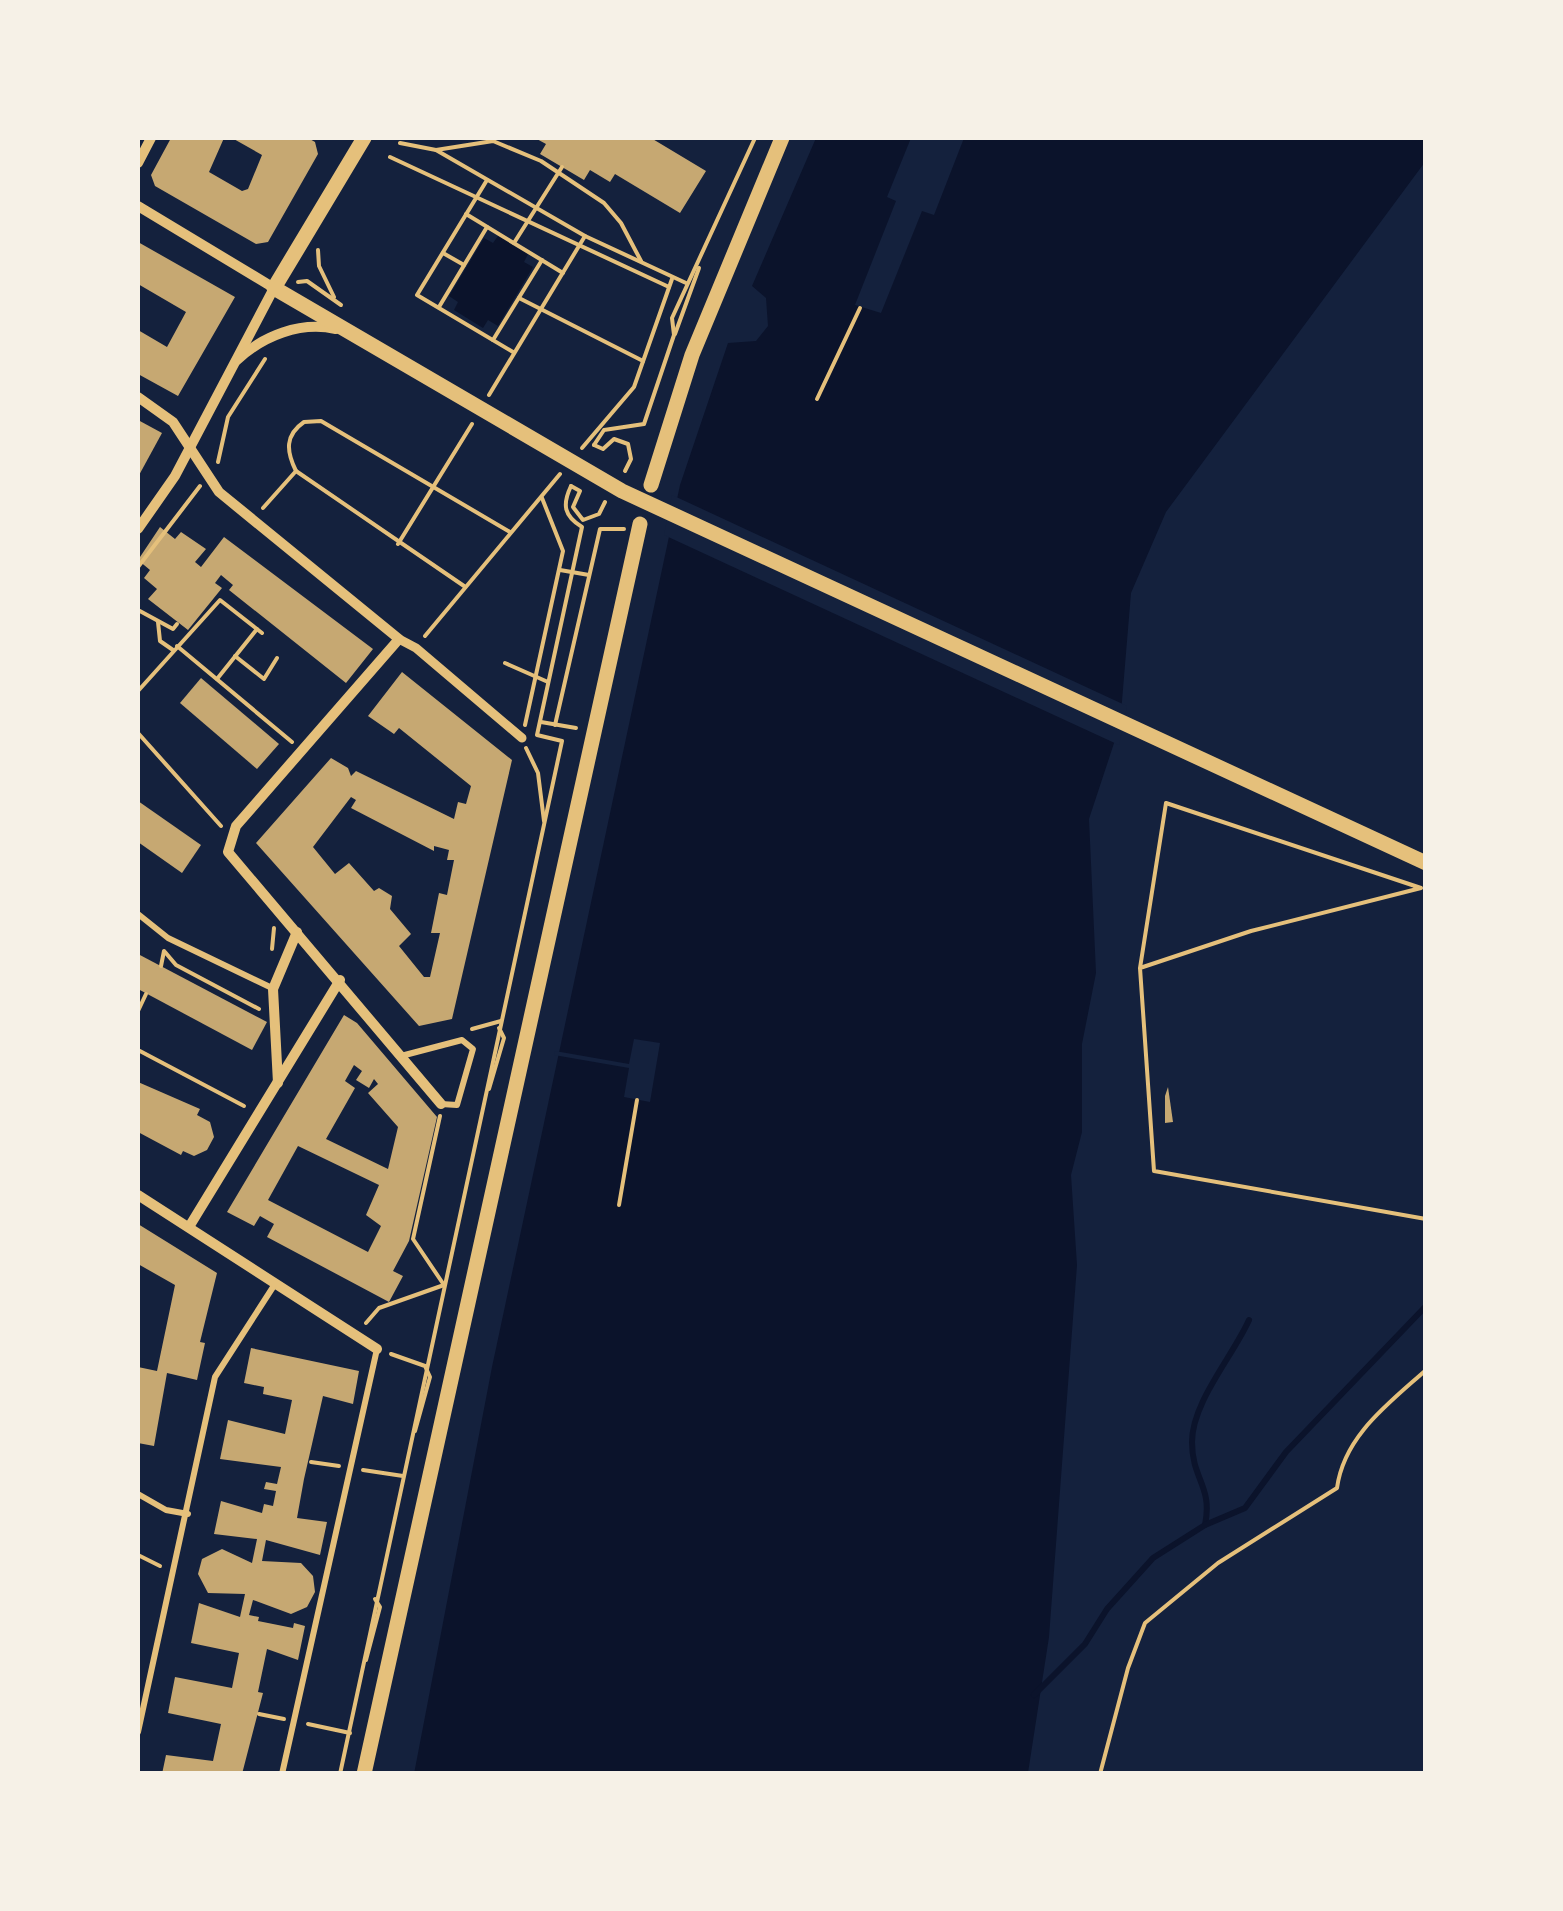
<svg xmlns="http://www.w3.org/2000/svg" width="1563" height="1911" font-family="Arial,sans-serif">
<style>
.water{fill:#0b132b}
.pier{fill:#14213d}
.lines{fill:none;stroke-linecap:round;stroke-linejoin:round}
.stream{stroke:#0b132b;stroke-width:6}
.building{fill:#c6a872;fill-rule:evenodd}
.path{stroke:#e5c07b;stroke-width:4}
.service{stroke:#e5c07b;stroke-width:6}
.pedestrian{stroke:#e5c07b;stroke-width:9}
.minor{stroke:#e5c07b;stroke-width:10}
.tertiary{stroke:#e5c07b;stroke-width:15}
</style>
<rect width="100%" height="100%" fill="#14213d"/>
<!-- water -->
<g class="water">
<path d="M 816,138 L 1425,138 L 1425,162 L 1166,512 L 1131,593 L 1120,725 L 1089,819 L 1096,973 L 1082,1044 L 1082,1132 L 1071,1175 L 1077,1265 L 1049,1637 L 1028,1773 L 414,1774 L 492,1367 L 680,485 L 728,343 L 756,341 L 768,326 L 766,298 L 752,286 Z"/>
<path d="M 498,236 L 528,254 L 524,262 L 533,267 L 498,326 L 488,320 L 483,328 L 454,310 L 458,302 L 449,296 L 484,238 L 493,243 Z"/>
</g>
<!-- pier -->
<g class="pier">
<path d="M 911,138 L 964,138 L 934,215 L 922,211 L 881,313 L 855,305 L 896,201 L 887,197 Z"/>
<path d="M 672,495 L 1127,706 L 1119,745 L 664,535 Z"/>
<path d="M 634,1039 L 660,1043 L 650,1102 L 624,1097 L 629,1068 L 554,1055 L 555,1051 L 629,1064 Z"/>
</g>
<g class="lines">
<!-- stream -->
<g class="stream">
<path d="M 1205,1525 C 1213,1486 1192,1480 1192,1442 C 1192,1402 1233,1356 1249,1320"/>
<path d="M 1034,1695 L 1085,1644 L 1107,1609 L 1153,1558 L 1205,1525 L 1245,1508 L 1286,1452 L 1426,1306"/>
</g>
</g>
<!-- building -->
<g class="building">
<path d="M 171,138 L 224,138 L 209,172 L 242,191 L 248,189 L 262,155 L 232,138 L 308,138 L 315,142 L 318,154 L 268,242 L 256,244 L 155,186 L 151,175 Z"/>
<path d="M 535,138 L 651,138 L 706,171 L 680,213 L 615,174 L 610,182 L 590,170 L 584,180 L 540,154 L 546,144 Z"/>
<path d="M 138,242 L 235,297 L 178,396 L 138,374 L 138,330 L 167,347 L 186,312 L 138,284 Z"/>
<path d="M 138,420 L 162,433 L 138,477 Z"/>
<path d="M 160,527 L 175,539 L 181,532 L 206,549 L 195,562 L 201,567 L 224,537 L 373,649 L 346,683 L 229,590 L 233,585 L 221,575 L 215,583 L 222,588 L 188,630 L 148,599 L 157,589 L 144,578 L 150,570 L 138,560 Z"/>
<path d="M 402,672 L 512,760 L 452,1019 L 419,1026 L 256,843 L 331,758 L 348,768 L 351,776 L 356,771 L 454,819 L 458,802 L 466,804 L 471,786 L 399,728 L 394,734 L 368,716 ZM 351,797 L 356,800 L 351,808 L 434,851 L 434,846 L 449,850 L 447,860 L 454,860 L 447,895 L 439,893 L 431,933 L 440,933 L 430,977 L 424,977 L 399,946 L 411,934 L 390,909 L 392,896 L 379,888 L 374,891 L 349,863 L 335,874 L 313,847 Z"/>
<path d="M 201,678 L 279,744 L 257,769 L 180,703 Z"/>
<path d="M 138,801 L 201,845 L 182,873 L 138,842 Z"/>
<path d="M 138,954 L 267,1022 L 252,1050 L 138,989 Z"/>
<path d="M 344,1015 L 357,1023 L 437,1117 L 409,1241 L 393,1271 L 403,1276 L 389,1302 L 267,1237 L 274,1224 L 260,1216 L 254,1226 L 227,1212 ZM 354,1065 L 362,1071 L 356,1080 L 369,1088 L 374,1079 L 378,1084 L 368,1093 L 398,1127 L 388,1169 L 326,1139 L 355,1088 L 345,1081 ZM 298,1146 L 379,1185 L 366,1215 L 381,1226 L 368,1252 L 268,1200 Z"/>
<path d="M 138,1082 L 200,1109 L 197,1115 L 210,1122 L 214,1137 L 207,1150 L 194,1156 L 183,1151 L 181,1155 L 138,1132 Z"/>
<path d="M 1168,1087 L 1173,1122 L 1165,1123 L 1165,1096 Z"/>
<path d="M 138,1224 L 217,1273 L 200,1342 L 205,1343 L 197,1380 L 167,1373 L 154,1446 L 138,1443 L 138,1367 L 157,1371 L 175,1285 L 138,1264 Z"/>
<path d="M 251,1348 L 359,1371 L 353,1404 L 323,1396 L 304,1479 L 297,1518 L 327,1522 L 320,1555 L 266,1540 L 262,1561 L 301,1563 L 313,1576 L 315,1592 L 307,1607 L 291,1614 L 253,1600 L 249,1615 L 259,1617 L 258,1621 L 293,1628 L 294,1623 L 305,1626 L 298,1660 L 267,1649 L 258,1692 L 263,1693 L 242,1774 L 162,1774 L 166,1755 L 213,1761 L 221,1724 L 168,1713 L 175,1677 L 232,1688 L 239,1653 L 191,1643 L 199,1603 L 240,1617 L 245,1594 L 208,1593 L 198,1574 L 202,1559 L 222,1549 L 252,1563 L 257,1539 L 214,1534 L 221,1501 L 262,1513 L 264,1504 L 273,1506 L 276,1491 L 264,1489 L 266,1482 L 277,1484 L 281,1467 L 220,1459 L 228,1420 L 285,1434 L 292,1400 L 263,1394 L 264,1387 L 244,1383 Z"/>
</g>
<g class="lines">
<!-- path -->
<g class="path">
<path d="M 400,143 L 436,150 L 585,236 L 686,283"/>
<path d="M 436,150 L 493,141 L 541,161 L 604,203 L 621,223 L 641,261"/>
<path d="M 390,157 L 669,287"/>
<path d="M 487,180 L 417,295 L 513,352"/>
<path d="M 466,214 L 563,273"/>
<path d="M 514,243 L 562,167"/>
<path d="M 318,250 L 319,266 L 334,297"/>
<path d="M 443,253 L 464,265"/>
<path d="M 298,282 L 307,281 L 341,305"/>
<path d="M 519,298 L 643,361"/>
<path d="M 439,307 L 487,227"/>
<path d="M 675,334 L 699,268"/>
<path d="M 493,340 L 542,260"/>
<path d="M 489,395 L 585,236"/>
<path d="M 817,399 L 860,308"/>
<path d="M 594,445 L 604,430 L 644,424 L 674,335 L 672,318 L 755,138"/>
<path d="M 594,445 L 603,449 L 614,439 L 628,444 L 631,459 L 625,471"/>
<path d="M 582,448 L 634,387 L 672,279"/>
<path d="M 218,462 L 228,417 L 265,359"/>
<path d="M 296,471 C 286,451 285,435 304,422 L 321,421 L 510,532"/>
<path d="M 571,486 L 580,491 L 573,507 L 583,520 L 599,514 L 605,502"/>
<path d="M 263,508 L 296,471 L 464,586"/>
<path d="M 398,544 L 472,424"/>
<path d="M 138,567 L 200,486"/>
<path d="M 560,570 L 589,575"/>
<path d="M 138,610 L 173,629 L 177,624"/>
<path d="M 158,622 L 160,641 L 173,650"/>
<path d="M 425,636 L 560,474"/>
<path d="M 177,646 L 292,742"/>
<path d="M 235,656 L 264,679 L 277,658"/>
<path d="M 505,663 L 548,682"/>
<path d="M 217,679 L 257,629"/>
<path d="M 138,691 L 220,600 L 262,633"/>
<path d="M 541,722 L 576,728"/>
<path d="M 525,725 L 563,551 L 542,498"/>
<path d="M 555,725 L 600,529 L 624,529"/>
<path d="M 138,733 L 221,826"/>
<path d="M 526,748 L 538,773 L 544,821"/>
<path d="M 272,949 L 274,928"/>
<path d="M 165,952 L 176,965 L 259,1009"/>
<path d="M 161,966 L 164,951"/>
<path d="M 1140,968 L 1251,931 L 1421,888 L 1166,803 L 1140,968 L 1154,1171 L 1426,1219"/>
<path d="M 138,1011 L 146,994"/>
<path d="M 472,1029 L 501,1021"/>
<path d="M 138,1050 L 244,1106"/>
<path d="M 489,1089 L 504,1038 L 499,1028"/>
<path d="M 619,1205 L 637,1100"/>
<path d="M 366,1323 L 379,1308 L 444,1285 L 413,1239 L 440,1116"/>
<path d="M 391,1354 L 425,1366 L 430,1377 L 415,1431"/>
<path d="M 311,1462 L 339,1466"/>
<path d="M 363,1470 L 403,1476"/>
<path d="M 138,1555 L 160,1566"/>
<path d="M 366,1660 L 380,1607 L 375,1599"/>
<path d="M 259,1714 L 284,1719"/>
<path d="M 308,1724 L 350,1733"/>
<path d="M 340,1774 L 562,741 L 537,735 L 582,527 C 564,516 562,505 571,486"/>
<path d="M 1100,1774 L 1128,1668 L 1145,1623 L 1218,1563 L 1337,1488 C 1344,1436 1388,1404 1426,1370"/>
</g>
<!-- service -->
<g class="service">
<path d="M 138,914 L 168,938 L 272,988"/>
<path d="M 401,1056 L 462,1040 L 473,1049 L 457,1105 L 441,1104"/>
<path d="M 138,1494 L 166,1510 L 188,1514"/>
<path d="M 138,1732 L 215,1377 L 275,1284"/>
<path d="M 282,1774 L 377,1349"/>
</g>
<!-- pedestrian -->
<path class="pedestrian" d="M 399,639 L 416,648 L 522,738"/>
<!-- minor -->
<g class="minor">
<path d="M 138,163 L 151,138"/>
<path d="M 138,206 L 274,288 L 175,476 L 138,529"/>
<path d="M 237,360 C 263,336 300,321 336,329"/>
<path d="M 138,397 L 173,422 L 219,492 L 399,639 L 236,826 L 228,852 L 441,1104"/>
<path d="M 278,1083 L 273,989 L 297,932"/>
<path d="M 138,1195 L 377,1349"/>
<path d="M 189,1227 L 340,980"/>
</g>
<!-- tertiary -->
<g class="tertiary">
<path d="M 364,138 L 274,288 L 622,491 L 1426,863"/>
<path d="M 651,485 L 692,355 L 782,138"/>
<path d="M 364,1774 L 640,524"/>
</g>
</g>
<!-- border -->
<rect width="1563" height="1911" fill="none" stroke="#f6f1e7" stroke-width="280"/>
</svg>
